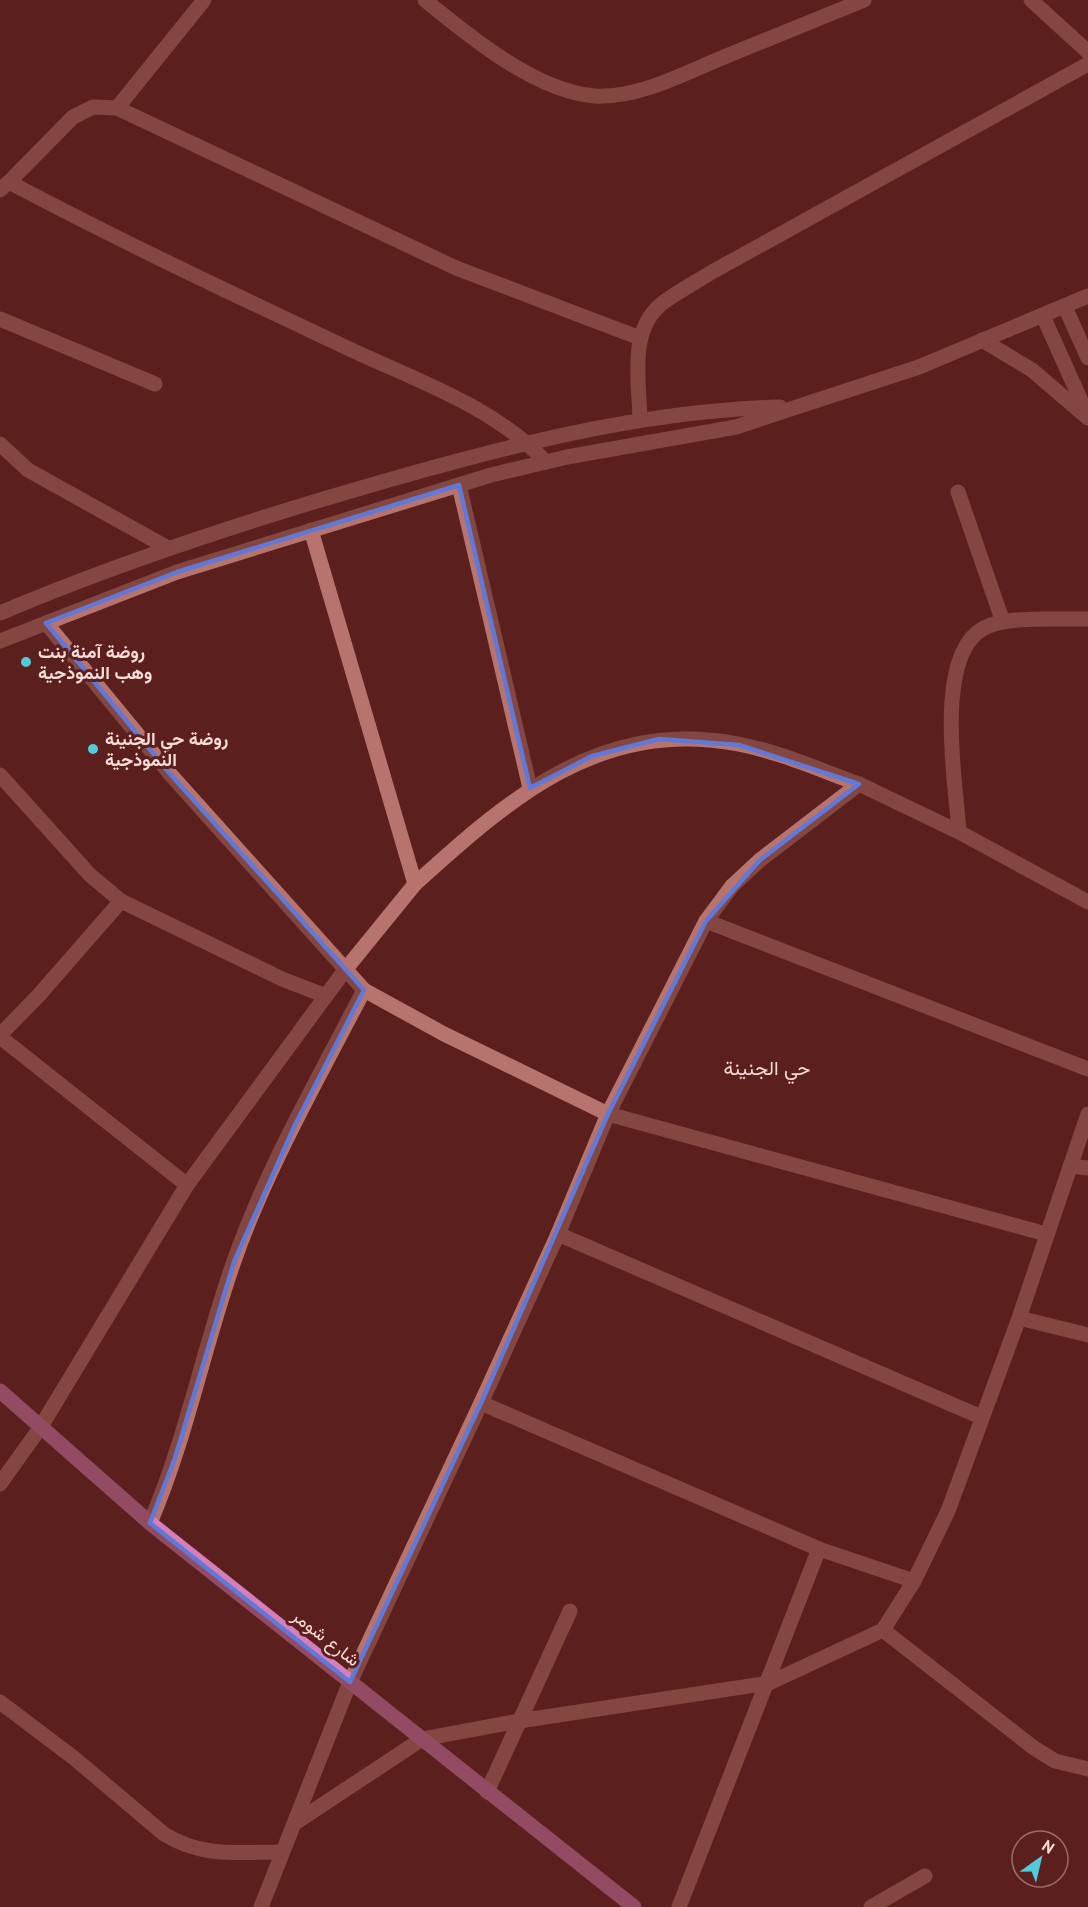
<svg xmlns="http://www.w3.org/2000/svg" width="1088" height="1907" font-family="'PT Sans',Vazirmatn,sans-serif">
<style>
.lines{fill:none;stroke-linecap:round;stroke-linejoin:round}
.minor{stroke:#b7736d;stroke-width:15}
.major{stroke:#d57eb9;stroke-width:15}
.marked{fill:none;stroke:#6079d8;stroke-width:4.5;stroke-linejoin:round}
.poi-dot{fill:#52cbd9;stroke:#5b201d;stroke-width:2}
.labels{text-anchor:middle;stroke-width:6;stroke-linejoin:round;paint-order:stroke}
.poi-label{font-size:18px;font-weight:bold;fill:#fbddd9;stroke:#5b201d;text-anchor:start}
.street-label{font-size:18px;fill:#fbddd9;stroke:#5b201d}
.neighbourhood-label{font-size:20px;fill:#f5d7d3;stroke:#5b201d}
</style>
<rect width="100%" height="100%" fill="#5b201d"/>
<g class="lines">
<!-- minor -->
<g class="minor">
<path d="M 425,0 C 469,36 535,91 594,96 C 638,99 685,73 724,57 C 771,38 818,19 864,0"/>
<path d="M 1031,0 L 1088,52"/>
<path d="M 117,108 L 204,0"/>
<path d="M 9,182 L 73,117 L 93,107 L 117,108 L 456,268 L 640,338"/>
<path d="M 0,190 L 9,182 C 118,240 231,293 343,346 C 412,379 493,405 546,462"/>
<path d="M 1065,307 L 1088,358"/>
<path d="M 1043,316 L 1087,414"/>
<path d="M 0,319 L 155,384"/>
<path d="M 982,340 L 1032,370 L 1088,418"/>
<path d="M 640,419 C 639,380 628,328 664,302 C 679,291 696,282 712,272 L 1088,64"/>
<path d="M 0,444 L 28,470 L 168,548"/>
<path d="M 459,485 L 530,788"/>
<path d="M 958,492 L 1003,622"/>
<path d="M 311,530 L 415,884 C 510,798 600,718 738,744 C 780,752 820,770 859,784"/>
<path d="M 0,613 C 120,562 243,522 368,486 C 503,447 639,411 780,407"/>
<path d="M 46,623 L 171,775 L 364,990 L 444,1034 L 608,1114 L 1046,1234"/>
<path d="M 0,641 L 177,572 L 491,475 L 567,457 L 736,427 L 919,367 L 1088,296"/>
<path d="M 0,775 L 90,875 L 121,901 L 39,995 L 0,1035"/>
<path d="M 959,832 C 956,783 933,655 984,628 C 1008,615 1060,620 1088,619"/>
<path d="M 121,901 L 282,979 L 326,996"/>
<path d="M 706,921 L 1088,1069"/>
<path d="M 0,1037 L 187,1185"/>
<path d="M 1070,1166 L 1088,1168"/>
<path d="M 558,1234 L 981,1417"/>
<path d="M 1019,1318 L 1088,1335"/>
<path d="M 481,1403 L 819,1549 L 914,1581"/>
<path d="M 0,1484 L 40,1428 L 187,1185 L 345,970 L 415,884"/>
<path d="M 150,1523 C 186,1439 203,1350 233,1264 C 265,1171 319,1077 364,990"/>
<path d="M 883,1630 L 1034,1748 L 1055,1761 L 1088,1769"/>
<path d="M 0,1702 L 74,1758 L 164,1834 C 202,1858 239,1852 281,1852"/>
<path d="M 487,1792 L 570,1611"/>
<path d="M 295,1823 L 422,1739 L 519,1721 L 769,1683 L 883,1630 L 914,1581 L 948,1511 L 1019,1318 L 1088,1114"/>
<path d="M 261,1907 L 350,1682 L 481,1403 L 558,1234 L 608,1114 L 706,921 L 732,886 L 760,860 L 859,784 L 959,832 L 1088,902"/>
<path d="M 679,1907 L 819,1549"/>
<path d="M 871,1907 L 925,1876"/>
</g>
<!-- major -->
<path class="major" d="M 0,1391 L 150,1523 L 634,1907"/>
</g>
<!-- marked area -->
<path d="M0 0H1088V1907H0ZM 459,485 L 530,788 L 592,756 L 659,739 L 739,745 L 859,784 L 760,860 L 706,921 L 608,1114 L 481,1403 L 350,1682 L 150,1523 L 175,1458 L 234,1262 L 295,1125 L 364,990 L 171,775 L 46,623 L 177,572 Z" fill="#5b201d" fill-opacity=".55" fill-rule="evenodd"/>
<path class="marked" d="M 459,485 L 530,788 L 592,756 L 659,739 L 739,745 L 859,784 L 760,860 L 706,921 L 608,1114 L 481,1403 L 350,1682 L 150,1523 L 175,1458 L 234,1262 L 295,1125 L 364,990 L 171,775 L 46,623 L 177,572 Z"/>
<!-- markers -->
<g class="poi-dot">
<circle cx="26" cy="662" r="6"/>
<circle cx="93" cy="749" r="6"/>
</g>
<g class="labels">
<!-- poi labels -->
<g class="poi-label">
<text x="38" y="658">روضة آمنة بنت<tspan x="38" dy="21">وهب النموذجية</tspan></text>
<text x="105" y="745">روضة حي الجنينة<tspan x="105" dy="21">النموذجية</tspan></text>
</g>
<!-- street labels -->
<g class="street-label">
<text transform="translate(326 1638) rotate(38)" y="6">شارع شومر</text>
</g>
<!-- neighbourhood labels -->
<g class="neighbourhood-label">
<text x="767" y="1075">حي الجنينة</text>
</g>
</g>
<!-- north arrow -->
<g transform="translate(1040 1859) rotate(34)"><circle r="28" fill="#5b201d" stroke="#9b6c68" stroke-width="1.5"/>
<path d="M0-4.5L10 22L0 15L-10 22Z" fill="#52cbd9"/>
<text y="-9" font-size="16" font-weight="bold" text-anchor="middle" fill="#fbddd9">N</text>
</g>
</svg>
